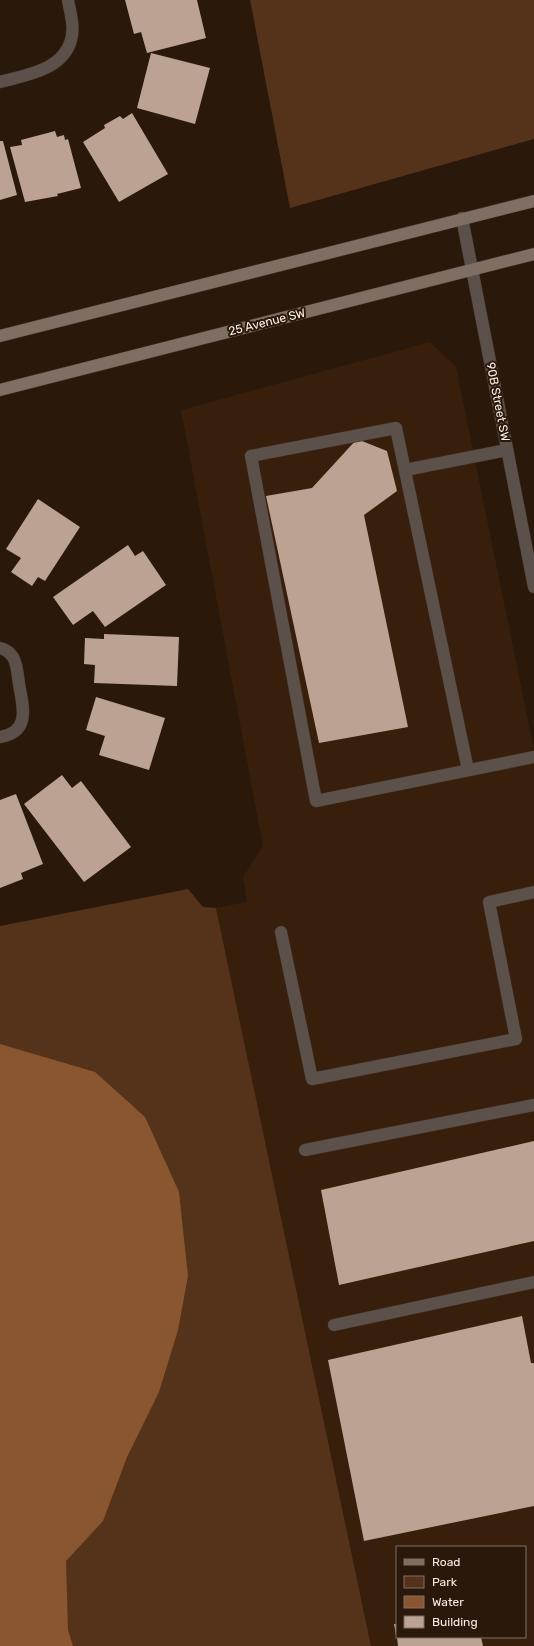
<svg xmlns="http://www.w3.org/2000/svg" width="534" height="1646" font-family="Rubik,sans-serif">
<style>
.built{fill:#371f0c;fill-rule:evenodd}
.green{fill:#54331a}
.water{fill:#8a562f}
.building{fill:#bba292}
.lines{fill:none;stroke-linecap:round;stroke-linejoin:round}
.lane-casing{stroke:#433225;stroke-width:13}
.street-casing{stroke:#433225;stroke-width:13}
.secondary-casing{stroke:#433225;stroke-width:13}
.lane{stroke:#5b514a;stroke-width:12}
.street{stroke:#5b514a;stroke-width:12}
.secondary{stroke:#7e6e64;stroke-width:12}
.labels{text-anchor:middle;stroke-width:4;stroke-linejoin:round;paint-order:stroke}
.street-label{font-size:12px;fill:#fceee5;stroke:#2a180b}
</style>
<rect width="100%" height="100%" fill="#2a180b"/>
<!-- built -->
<path class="built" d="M 430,342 L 456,367 L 534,750 L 534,1646 L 371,1646 L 216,908 L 247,902 L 243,877 L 263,846 L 181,410 ZM 397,1547 L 525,1547 L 525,1637 L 397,1637 Z"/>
<!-- green -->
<g class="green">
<path d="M 250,0 L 534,0 L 534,139 L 290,208 Z"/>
<path d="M 188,889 L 203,907 L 216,908 L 371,1646 L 0,1646 L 0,926 Z"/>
</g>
<!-- water -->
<path class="water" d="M 0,1044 L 95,1072 L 145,1117 L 179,1192 L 188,1276 L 178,1330 L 159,1392 L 127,1457 L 103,1521 L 66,1561 L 68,1630 L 73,1646 L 0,1646 Z"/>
<!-- building -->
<g class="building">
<path d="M 125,0 L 197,0 L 206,38 L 147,53 L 141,32 L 134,34 Z"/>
<path d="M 151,53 L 210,68 L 195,124 L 137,108 Z"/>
<path d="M 132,113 L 168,174 L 119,202 L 83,142 L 105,128 L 104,125 L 120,116 L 123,119 Z"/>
<path d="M 55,131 L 57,137 L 64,135 L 65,140 L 68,139 L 81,188 L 57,194 L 58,196 L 25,202 L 10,147 L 22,145 L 21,140 Z"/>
<path d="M 0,141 L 3,141 L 17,195 L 0,200 Z"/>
<path d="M 357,439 L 387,451 L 397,491 L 364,515 L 408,727 L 319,743 L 266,496 L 312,488 Z"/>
<path d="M 38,499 L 80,527 L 45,581 L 38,577 L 32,586 L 11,572 L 21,558 L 6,549 Z"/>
<path d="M 128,545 L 135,556 L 143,551 L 166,585 L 105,627 L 93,611 L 73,625 L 53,597 Z"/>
<path d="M 104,634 L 179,637 L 177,686 L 94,683 L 95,665 L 84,664 L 85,638 L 104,639 Z"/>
<path d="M 96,697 L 165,718 L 149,770 L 99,755 L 105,736 L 86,730 Z"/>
<path d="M 62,775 L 72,788 L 81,781 L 131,847 L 84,882 L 24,804 Z"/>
<path d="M 16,794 L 43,864 L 21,873 L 23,879 L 0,888 L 0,800 Z"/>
<path d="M 534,1141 L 534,1241 L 339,1285 L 321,1190 Z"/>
<path d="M 522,1316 L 531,1363 L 534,1363 L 534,1506 L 364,1541 L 328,1360 Z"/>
<path d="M 394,1624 L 397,1624 L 397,1635 L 396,1635 Z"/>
<path d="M 397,1637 L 481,1637 L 483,1646 L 398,1646 Z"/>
</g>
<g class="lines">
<!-- lane casing -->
<g class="lane-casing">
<g id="lane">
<path d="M 405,470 L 507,450"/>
<path d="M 468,770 L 396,428 L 251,456 L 316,801 L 534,757"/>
<path d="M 281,932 L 312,1079 L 516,1039 L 489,902 L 534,892"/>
<path d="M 305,1150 L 534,1105"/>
<path d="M 334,1325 L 534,1282"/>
</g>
</g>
<!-- street casing -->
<g class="street-casing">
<g id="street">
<path d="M 0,82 C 26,75 63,70 71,40 C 75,27 70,12 68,0"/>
<path d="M 462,218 L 534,587"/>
<path d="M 0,648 C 5,649 10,653 13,657 C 17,664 18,676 19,684 C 23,707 31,732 0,737"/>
</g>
</g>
<!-- secondary casing -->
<g class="secondary-casing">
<g id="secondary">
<path d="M 0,336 L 534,201"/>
<path d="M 0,390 L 534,254"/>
</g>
</g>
<!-- lane -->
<use href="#lane" class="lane"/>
<!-- street -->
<use href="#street" class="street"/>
<!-- secondary -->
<use href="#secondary" class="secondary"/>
</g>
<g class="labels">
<!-- street labels -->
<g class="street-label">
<text transform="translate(267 322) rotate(-14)" y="4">25 Avenue SW</text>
<text transform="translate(498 402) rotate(79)" y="4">90B Street SW</text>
</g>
</g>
<!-- legend -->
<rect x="396" y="1546" width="130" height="92" fill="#2a180b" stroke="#7e6e62"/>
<rect x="404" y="1559" width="20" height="6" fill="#7e6e64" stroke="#7e6e62"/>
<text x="432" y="1566" font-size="12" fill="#fceee5">Road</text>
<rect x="404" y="1576" width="20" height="12" fill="#54331a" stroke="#7e6e62"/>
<text x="432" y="1586" font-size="12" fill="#fceee5">Park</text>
<rect x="404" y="1596" width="20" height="12" fill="#8a562f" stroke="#7e6e62"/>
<text x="432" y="1606" font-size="12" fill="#fceee5">Water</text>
<rect x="404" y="1616" width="20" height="12" fill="#bba292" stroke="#7e6e62"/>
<text x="432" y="1626" font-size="12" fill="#fceee5">Building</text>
</svg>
